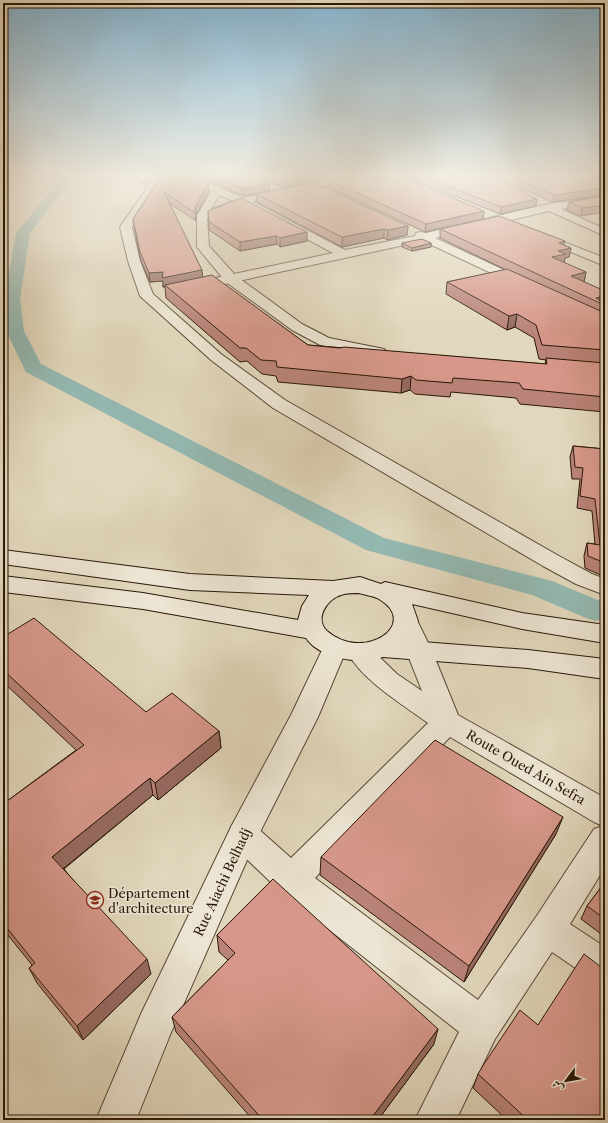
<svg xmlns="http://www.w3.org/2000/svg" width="608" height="1123" font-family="'Libre Caslon Text',Amiri,serif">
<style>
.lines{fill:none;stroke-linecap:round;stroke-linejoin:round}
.canal{fill:#94b9b2;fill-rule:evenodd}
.minor-casing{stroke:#584736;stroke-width:2}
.tertiary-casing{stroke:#584736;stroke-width:2}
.secondary-casing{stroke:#2b1709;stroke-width:2}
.trunk-casing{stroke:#2b1709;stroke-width:2}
.minor{fill:#ece5d3;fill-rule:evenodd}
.tertiary{fill:#ece5d3;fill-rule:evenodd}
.secondary{fill:#ece5d3;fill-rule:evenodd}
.trunk{fill:#e0bc7e;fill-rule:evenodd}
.wall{fill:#b98378;stroke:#2b1709}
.shaded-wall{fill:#966a61;stroke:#2b1709}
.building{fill:#d7988b;stroke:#2b1709}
.labels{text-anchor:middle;stroke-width:3;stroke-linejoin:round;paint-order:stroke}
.near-street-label{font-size:13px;fill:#2b1709;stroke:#ece5d3}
.near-poi-label{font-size:13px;fill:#2b1709;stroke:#ece5d3;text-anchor:start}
</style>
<rect width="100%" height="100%" fill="#e1d7bc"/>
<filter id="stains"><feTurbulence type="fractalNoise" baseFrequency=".005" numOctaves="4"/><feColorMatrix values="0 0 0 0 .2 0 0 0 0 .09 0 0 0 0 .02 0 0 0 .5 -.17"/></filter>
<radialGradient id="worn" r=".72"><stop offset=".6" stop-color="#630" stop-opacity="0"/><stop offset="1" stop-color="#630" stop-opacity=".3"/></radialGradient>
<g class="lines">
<!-- canal -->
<path class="canal" d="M 64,175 L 76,175 L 30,233 L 20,299 L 24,331 L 41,364 L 384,538 L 552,581 L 605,603 L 605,618 L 596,621 L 586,618 L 532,595 L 366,550 L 26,372 L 6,331 L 4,299 L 16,233 Z"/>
<!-- minor casing -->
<g class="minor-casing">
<g id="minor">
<path d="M 156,175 L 166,175 L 132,227 L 140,261 L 153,294 L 221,354 L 285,400 L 559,556 L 592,574 L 605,579 L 605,595 L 576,584 L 543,566 L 273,408 L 211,360 L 140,296 L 128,261 L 120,227 Z"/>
<path d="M 177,175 L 190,175 L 255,203 L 345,250 L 415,236 L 416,233 L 420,232 L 426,233 L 548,204 L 605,196 L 605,202 L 561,209 L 605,229 L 605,236 L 549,211 L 435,238 L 530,282 L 531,285 L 530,288 L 525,289 L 423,241 L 192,291 L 187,290 L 185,287 L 187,284 L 333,253 L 247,207 L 219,195 L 206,218 L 198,218 L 197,216 L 211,191 Z"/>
<path d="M 239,175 L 252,175 L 290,191 L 291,193 L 286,196 L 282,195 Z"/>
<path d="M 543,234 L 605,258 L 605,266 L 539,239 L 537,237 L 539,235 Z"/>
<path d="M 406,612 L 414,614 L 432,651 L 458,715 L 605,798 L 605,867 L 570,924 L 605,947 L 605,986 L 593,980 L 552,952 L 495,1039 L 456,1120 L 415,1120 L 459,1032 L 280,891 L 232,845 L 228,835 L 232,825 L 243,821 L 254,825 L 291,858 L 428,723 C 402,704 363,681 347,652 L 350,646 L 359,643 L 368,646 L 397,674 L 422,691 L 394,620 L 398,614 ZM 450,737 L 594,822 L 603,826 L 594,829 L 536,917 L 478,1000 L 315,878 Z"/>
</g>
</g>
<!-- tertiary casing -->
<g class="tertiary-casing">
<g id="tertiary">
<path d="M 349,175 L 368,175 L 363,178 L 246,203 L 207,218 L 209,246 L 236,276 L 302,324 L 329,338 L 384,349 L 387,352 L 384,355 L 379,357 L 320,345 L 292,330 L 226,282 L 197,247 L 197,216 L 198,214 L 239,199 Z"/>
<path d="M 335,639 L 344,642 L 347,648 L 318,717 L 255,842 L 170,1035 L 136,1120 L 96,1120 L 141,1014 L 232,825 L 291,715 L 323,648 L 326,642 Z"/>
</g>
</g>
<!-- secondary casing -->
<g class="secondary-casing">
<path id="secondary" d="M 3,550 L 190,574 L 333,581 L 360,577 L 381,584 L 385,582 L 522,613 L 605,625 L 605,643 L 522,629 L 412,604 L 418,621 L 409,641 L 528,650 L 605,659 L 605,679 L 528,668 L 383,657 C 361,665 320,659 306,638 L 143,609 L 3,592 L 3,576 L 143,593 L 298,620 L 302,606 L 309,595 L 190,590 L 3,564 ZM 359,593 C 365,595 374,596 379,599 C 421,624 364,663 327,631 C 314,619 327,599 341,595 C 346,593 353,593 359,593 Z"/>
</g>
<!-- trunk casing -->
<g class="trunk-casing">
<path id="trunk" d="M 3,175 L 9,175 L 4,178 Z"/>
</g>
<!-- minor -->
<use href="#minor" class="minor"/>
<!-- tertiary -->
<use href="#tertiary" class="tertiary"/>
<!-- secondary -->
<use href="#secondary" class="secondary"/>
<!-- trunk -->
<use href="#trunk" class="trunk"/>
</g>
<!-- wall -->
<g class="wall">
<path d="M 129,175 L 155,175 L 148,184 L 143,184 Z"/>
<path d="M 162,175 L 209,192 L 196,215 L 196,221 L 169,203 L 203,277 L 308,345 L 545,364 L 546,360 L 539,359 L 534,338 L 515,327 L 507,330 L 446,294 L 447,282 L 506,270 L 440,238 L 440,229 L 564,245 L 571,248 L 569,257 L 565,258 L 564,263 L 586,272 L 584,282 L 605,305 L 602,306 L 601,311 L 605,313 L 605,412 L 520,404 L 516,398 L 451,392 L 450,397 L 415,394 L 410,390 L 401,393 L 278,382 L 276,376 L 262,374 L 247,361 L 240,362 L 166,298 L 165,287 L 163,287 L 163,281 L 150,282 L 141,261 L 134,227 L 133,219 Z"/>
<path d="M 194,175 L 251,175 L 269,183 L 269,191 L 244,196 Z"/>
<path d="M 256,175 L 341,175 L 285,187 Z"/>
<path d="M 401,175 L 489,175 L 536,206 L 500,214 Z"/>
<path d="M 492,175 L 584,175 L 604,183 L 585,175 L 605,175 L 605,195 L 552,202 Z"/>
<path d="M 328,180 L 351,181 L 484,211 L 483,219 L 425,232 L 328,187 Z"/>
<path d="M 256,194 L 408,226 L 407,235 L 387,240 L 384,238 L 342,247 L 257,202 Z"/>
<path d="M 605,196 L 581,216 L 567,210 L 569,202 Z"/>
<path d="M 208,211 L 307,241 L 280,247 L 277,244 L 240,251 L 209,230 Z"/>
<path d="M 402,243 L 431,243 L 431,247 L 412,251 L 402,247 Z"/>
<path d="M 573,446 L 605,449 L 605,577 L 585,568 L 584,556 L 587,543 L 595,544 L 592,511 L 577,508 L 580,479 L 572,479 L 570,457 Z"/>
<path d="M 3,637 L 146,712 L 219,731 L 221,748 L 158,800 L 153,795 L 64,869 L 151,974 L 83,1040 L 37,983 L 29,968 L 32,965 L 3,929 L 3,804 L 76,750 L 3,682 Z"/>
<path d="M 556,834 L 464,982 L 320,875 L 321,857 Z"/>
<path d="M 605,882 L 605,937 L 581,919 L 587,906 Z"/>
<path d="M 217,935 L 434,1044 L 378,1120 L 253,1120 L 176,1032 L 172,1017 L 228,960 L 219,952 Z"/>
<path d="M 538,1025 L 605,1120 L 507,1120 L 473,1088 L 478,1074 Z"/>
</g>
<!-- shaded-wall -->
<g class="shaded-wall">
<path d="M 148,175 L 155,175 L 148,184 L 147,177 Z"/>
<path d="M 308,175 L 341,175 L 285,187 L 285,180 Z"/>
<path d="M 269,183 L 269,191 L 244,196 L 243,189 Z"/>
<path d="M 208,184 L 209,192 L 196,215 L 196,221 L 195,207 Z"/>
<path d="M 605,188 L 605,195 L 552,202 L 554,195 Z"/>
<path d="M 537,199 L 536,206 L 500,214 L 501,207 Z"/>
<path d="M 605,205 L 605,212 L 581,216 L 582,208 Z"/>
<path d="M 484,211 L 483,219 L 425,232 L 426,224 Z"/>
<path d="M 408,226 L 407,235 L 387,240 L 388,230 Z"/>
<path d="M 384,229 L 384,238 L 342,247 L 342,237 Z"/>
<path d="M 307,232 L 307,241 L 280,247 L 280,238 Z"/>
<path d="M 276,236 L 277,244 L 240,251 L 240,242 Z"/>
<path d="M 565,241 L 563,250 L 571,248 L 569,257 L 565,258 L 564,264 L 552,257 L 559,243 Z"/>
<path d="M 431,243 L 431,247 L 412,251 L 412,248 Z"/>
<path d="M 202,270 L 203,279 L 165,285 L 165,287 L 163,287 L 163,281 L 150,282 L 149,273 L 163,272 Z"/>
<path d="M 586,272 L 584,282 L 568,286 L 571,276 Z"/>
<path d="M 605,296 L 605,305 L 602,306 L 602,304 L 596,298 Z"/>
<path d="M 517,314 L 515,327 L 507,330 L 509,316 Z"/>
<path d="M 411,376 L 410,390 L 401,393 L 402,379 Z"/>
<path d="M 219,731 L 221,748 L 158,800 L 155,783 Z"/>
<path d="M 150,778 L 153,795 L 58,873 L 52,857 Z"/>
<path d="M 563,817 L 556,834 L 464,982 L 469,966 Z"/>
<path d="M 147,959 L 151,974 L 83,1040 L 77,1026 Z"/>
<path d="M 438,1029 L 434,1044 L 378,1120 L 370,1120 Z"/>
</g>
<!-- building -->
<g class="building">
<path d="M 139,175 L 148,175 L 147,177 L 142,177 Z"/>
<path d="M 162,175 L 189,175 L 208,184 L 195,207 L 195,213 L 164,192 L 202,270 L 162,278 L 163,272 L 149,273 L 140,252 L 133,219 Z"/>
<path d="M 211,175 L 251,175 L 269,183 L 243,189 Z"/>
<path d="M 273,175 L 308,175 L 285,180 Z"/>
<path d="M 377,175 L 398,175 L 484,211 L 426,224 L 328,180 L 344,176 L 351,181 Z"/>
<path d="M 420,175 L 489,175 L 537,199 L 501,207 Z"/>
<path d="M 509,175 L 584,175 L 605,183 L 605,188 L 554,195 Z"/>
<path d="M 313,182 L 408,226 L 388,230 L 384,229 L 342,237 L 256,194 L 283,188 L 287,189 L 290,187 Z"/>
<path d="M 605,196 L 605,205 L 582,208 L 569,202 Z"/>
<path d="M 241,198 L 307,232 L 280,238 L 276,236 L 240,242 L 209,222 L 208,211 Z"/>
<path d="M 499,216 L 565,241 L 559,243 L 571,248 L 558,251 L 566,254 L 552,257 L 586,272 L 571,276 L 605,291 L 605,296 L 596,298 L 601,301 L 602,304 L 440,229 Z"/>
<path d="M 422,239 L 431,243 L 412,248 L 402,243 Z"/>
<path d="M 507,269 L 605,313 L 605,350 L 542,345 L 536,325 L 517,314 L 509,316 L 447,282 Z"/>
<path d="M 212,275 L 308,345 L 340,348 L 344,347 L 547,364 L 546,358 L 605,363 L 605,397 L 523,389 L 519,383 L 453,378 L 452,383 L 416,380 L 411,376 L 402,379 L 277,367 L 276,361 L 261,360 L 246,348 L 240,348 L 165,285 Z"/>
<path d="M 573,446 L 605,449 L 605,563 L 588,556 L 587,543 L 600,545 L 595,499 L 580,496 L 583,468 L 575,467 Z"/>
<path d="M 34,618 L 146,712 L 172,693 L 219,731 L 155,783 L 150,778 L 52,857 L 147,959 L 77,1026 L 29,968 L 35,963 L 3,923 L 3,804 L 84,745 L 3,670 L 3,637 Z"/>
<path d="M 435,740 L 563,817 L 469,966 L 321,857 Z"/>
<path d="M 273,879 L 438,1029 L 370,1120 L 263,1120 L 172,1017 L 235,953 L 217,935 Z"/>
<path d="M 605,882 L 605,919 L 587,906 Z"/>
<path d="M 584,954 L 605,970 L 605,1120 L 528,1120 L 478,1074 L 484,1064 L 520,1010 L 538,1025 Z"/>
</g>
<!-- sky -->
<linearGradient id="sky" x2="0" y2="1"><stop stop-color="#86b6d2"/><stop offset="0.53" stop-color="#f2ede1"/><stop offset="1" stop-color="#f2ede1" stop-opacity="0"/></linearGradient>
<rect width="608" height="332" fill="url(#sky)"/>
<!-- icons -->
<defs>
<g id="university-ring" transform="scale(0.9)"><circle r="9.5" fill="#ece5d3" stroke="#8f2418" stroke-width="1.5"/><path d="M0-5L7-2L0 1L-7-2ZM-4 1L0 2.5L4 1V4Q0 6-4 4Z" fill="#8f2418"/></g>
</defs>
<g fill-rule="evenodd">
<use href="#university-ring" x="95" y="900"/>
</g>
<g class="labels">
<!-- near-street labels -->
<g class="near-street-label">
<text transform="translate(526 767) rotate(30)" y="5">Route Oued Ain Sefra</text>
<text transform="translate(222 882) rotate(-65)" y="5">Rue Aiachi Belhadj</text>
</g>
<!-- near-poi labels -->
<g class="near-poi-label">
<text x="108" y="898">Département<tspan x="108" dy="15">d'architecture</tspan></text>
</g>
</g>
<!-- margin -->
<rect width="608" height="1123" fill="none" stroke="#e1d7bc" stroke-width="16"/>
<rect x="4" y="4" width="600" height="1115" fill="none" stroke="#2b1709" stroke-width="2"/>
<rect x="8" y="8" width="592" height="1107" fill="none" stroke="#2b1709"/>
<!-- north arrow -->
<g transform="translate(566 1081) rotate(238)" stroke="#ece5d3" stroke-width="3" paint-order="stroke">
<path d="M0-3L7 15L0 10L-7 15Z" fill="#2b1709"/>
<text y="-6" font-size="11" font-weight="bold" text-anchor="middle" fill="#2b1709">ش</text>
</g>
<rect width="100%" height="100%" filter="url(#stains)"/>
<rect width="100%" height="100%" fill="url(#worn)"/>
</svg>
